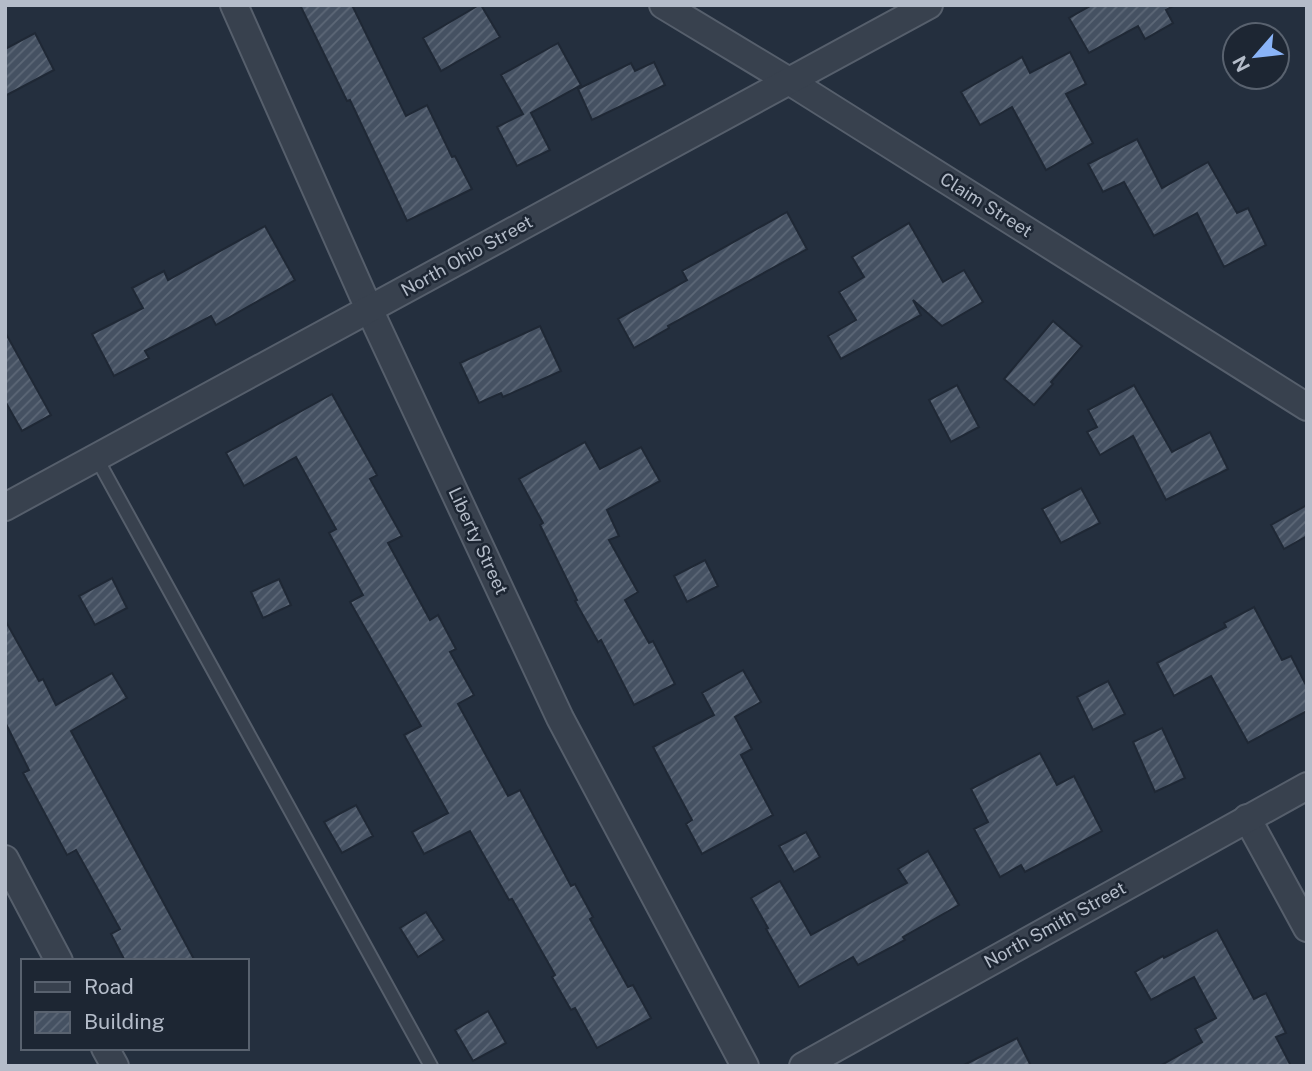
<svg xmlns="http://www.w3.org/2000/svg" width="1312" height="1071" font-family="'Public Sans',sans-serif">
<style>
.building{fill:url(#building-hatch);stroke:#1f2835;stroke-width:2}
.lines{fill:none;stroke-linecap:round;stroke-linejoin:round}
.service-casing{stroke:#565f6c;stroke-width:16}
.minor-casing{stroke:#565f6c;stroke-width:30}
.service{stroke:#38414e;stroke-width:12}
.minor{stroke:#38414e;stroke-width:26}
.labels{text-anchor:middle;stroke-width:5;stroke-linejoin:round;paint-order:stroke}
.street-label{font-size:18px;fill:#b4bcc9;stroke:#1d2633}
</style>
<defs>
<pattern id="building-hatch" width="6" height="6" patternUnits="userSpaceOnUse" patternTransform="scale(1.75)"><rect width="6" height="6" fill="#455162"/><path d="M-1 1l2-2M0 6l6-6M5 7l2-2" fill="none" stroke="#5d6877"/></pattern>
</defs>
<rect width="100%" height="100%" fill="#242f3e"/>
<!-- building -->
<g class="building">
<path d="M 300,5 L 352,5 L 406,116 L 427,105 L 452,157 L 455,156 L 472,189 L 407,221 L 350,100 L 347,101 Z"/>
<path d="M 479,5 L 481,5 L 500,37 L 441,71 L 423,38 Z"/>
<path d="M 1092,5 L 1175,5 L 1166,10 L 1173,23 L 1145,39 L 1138,26 L 1089,53 L 1069,18 Z"/>
<path d="M 35,33 L 54,70 L 5,96 L 5,49 Z"/>
<path d="M 558,43 L 581,85 L 531,113 L 550,150 L 517,166 L 497,127 L 523,114 L 501,75 Z"/>
<path d="M 1070,52 L 1086,84 L 1066,94 L 1093,143 L 1046,170 L 1012,107 L 980,125 L 961,92 L 1022,57 L 1030,73 Z"/>
<path d="M 654,62 L 665,85 L 592,120 L 578,89 L 631,63 L 635,71 Z"/>
<path d="M 1137,139 L 1162,188 L 1208,162 L 1237,213 L 1248,208 L 1266,245 L 1224,267 L 1197,213 L 1154,236 L 1124,182 L 1103,192 L 1088,164 Z"/>
<path d="M 787,212 L 807,249 L 668,326 L 669,328 L 634,348 L 618,319 L 687,280 L 682,271 Z"/>
<path d="M 909,223 L 943,282 L 964,270 L 983,302 L 942,326 L 913,300 L 921,315 L 841,359 L 828,336 L 856,320 L 839,292 L 864,277 L 852,257 Z"/>
<path d="M 265,226 L 295,280 L 216,325 L 211,316 L 145,351 L 149,358 L 114,376 L 92,334 L 143,308 L 132,288 L 164,271 L 168,280 Z"/>
<path d="M 1053,321 L 1082,346 L 1051,382 L 1053,384 L 1034,405 L 1004,379 Z"/>
<path d="M 540,326 L 561,371 L 503,397 L 501,393 L 479,403 L 460,363 Z"/>
<path d="M 5,332 L 51,415 L 22,431 L 5,401 Z"/>
<path d="M 957,385 L 979,427 L 951,442 L 929,400 Z"/>
<path d="M 1134,385 L 1172,452 L 1210,432 L 1228,469 L 1166,500 L 1133,436 L 1100,455 L 1087,432 L 1097,427 L 1088,410 Z"/>
<path d="M 332,394 L 377,475 L 370,479 L 402,536 L 388,543 L 430,620 L 438,615 L 456,649 L 450,652 L 474,695 L 458,704 L 508,796 L 520,790 L 571,886 L 575,884 L 593,917 L 590,919 L 628,987 L 633,985 L 651,1018 L 597,1048 L 575,1008 L 571,1010 L 552,977 L 555,975 L 512,899 L 509,900 L 470,831 L 424,854 L 412,832 L 448,813 L 404,735 L 421,726 L 350,602 L 363,595 L 329,533 L 336,529 L 296,457 L 244,486 L 226,453 Z"/>
<path d="M 585,442 L 600,469 L 641,447 L 660,481 L 607,510 L 619,536 L 609,540 L 638,592 L 625,600 L 649,643 L 653,641 L 675,684 L 634,705 L 601,640 L 598,642 L 575,601 L 577,600 L 540,525 L 543,523 L 519,479 Z"/>
<path d="M 1081,488 L 1100,523 L 1061,543 L 1042,509 Z"/>
<path d="M 1307,505 L 1307,536 L 1284,549 L 1271,525 Z"/>
<path d="M 705,560 L 718,586 L 687,602 L 674,576 Z"/>
<path d="M 112,578 L 127,608 L 95,625 L 79,596 Z"/>
<path d="M 279,579 L 291,605 L 263,618 L 251,592 Z"/>
<path d="M 1254,607 L 1282,660 L 1291,656 L 1307,687 L 1307,711 L 1248,743 L 1211,676 L 1174,696 L 1157,663 L 1226,627 L 1224,623 Z"/>
<path d="M 5,620 L 39,681 L 43,679 L 56,705 L 112,673 L 127,698 L 71,731 L 195,961 L 125,961 L 111,934 L 120,929 L 76,850 L 67,855 L 23,773 L 29,770 L 5,722 Z"/>
<path d="M 743,670 L 761,702 L 735,717 L 752,749 L 741,755 L 773,815 L 702,854 L 686,824 L 692,820 L 653,747 L 714,715 L 702,693 Z"/>
<path d="M 1108,681 L 1125,714 L 1093,730 L 1077,697 Z"/>
<path d="M 1162,728 L 1185,778 L 1155,792 L 1133,742 Z"/>
<path d="M 1040,753 L 1057,785 L 1074,776 L 1102,831 L 1025,872 L 1021,865 L 1000,877 L 974,829 L 988,822 L 971,789 Z"/>
<path d="M 356,805 L 373,836 L 342,853 L 324,822 Z"/>
<path d="M 806,832 L 820,857 L 794,872 L 779,846 Z"/>
<path d="M 928,851 L 959,905 L 903,937 L 905,940 L 858,965 L 853,957 L 799,987 L 766,929 L 768,928 L 751,898 L 780,881 L 811,935 L 907,883 L 898,869 Z"/>
<path d="M 426,912 L 444,940 L 418,957 L 400,928 Z"/>
<path d="M 1217,930 L 1254,999 L 1266,993 L 1286,1033 L 1276,1037 L 1291,1066 L 1160,1066 L 1202,1042 L 1195,1029 L 1216,1018 L 1194,977 L 1151,1000 L 1135,972 L 1163,956 L 1164,958 Z"/>
<path d="M 488,1011 L 506,1043 L 473,1061 L 455,1030 Z"/>
<path d="M 1017,1038 L 1031,1066 L 962,1066 Z"/>
</g>
<g class="lines">
<!-- service casing -->
<g class="service-casing">
<path id="service" d="M 96,457 L 431,1066"/>
</g>
<!-- minor casing -->
<g class="minor-casing">
<g id="minor">
<path d="M 234,5 L 369,309 L 560,718 L 745,1066"/>
<path d="M 663,5 L 789,81 L 1307,407"/>
<path d="M 5,507 L 929,5"/>
<path d="M 1247,818 L 1307,928"/>
<path d="M 5,859 L 59,961"/>
<path d="M 105,1048 L 115,1066"/>
<path d="M 803,1066 L 1307,786"/>
</g>
</g>
<!-- service -->
<use href="#service" class="service"/>
<!-- minor -->
<use href="#minor" class="minor"/>
</g>
<g class="labels">
<!-- street labels -->
<g class="street-label">
<text transform="translate(986 205) rotate(32)" y="6">Claim Street</text>
<text transform="translate(467 256) rotate(-29)" y="6">North Ohio Street</text>
<text transform="translate(478 541) rotate(65)" y="6">Liberty Street</text>
<text transform="translate(1055 925) rotate(-29)" y="6">North Smith Street</text>
</g>
</g>
<!-- border -->
<rect width="1312" height="1071" fill="none" stroke="#b4bcc9" stroke-width="14"/>
<!-- legend -->
<rect x="21" y="959" width="228" height="91" fill="#1d2633" stroke="#59626f" stroke-width="2"/>
<rect x="35" y="982" width="35" height="10" fill="#38414e" stroke="#59626f" stroke-width="2"/>
<text x="84" y="994" font-size="21" fill="#b4bcc9">Road</text>
<rect x="35" y="1012" width="35" height="21" fill="url(#building-hatch)" stroke="#59626f" stroke-width="2"/>
<text x="84" y="1029" font-size="21" fill="#b4bcc9">Building</text>
<!-- north arrow -->
<g transform="translate(1256 56) rotate(242)"><circle r="33" fill="#1d2633" stroke="#59626f" stroke-width="2"/>
<path d="M0-5L12 26L0 18L-12 26Z" fill="#8ab4f8"/>
<text y="-10" font-size="19" font-weight="bold" text-anchor="middle" fill="#b4bcc9">N</text>
</g>
</svg>
